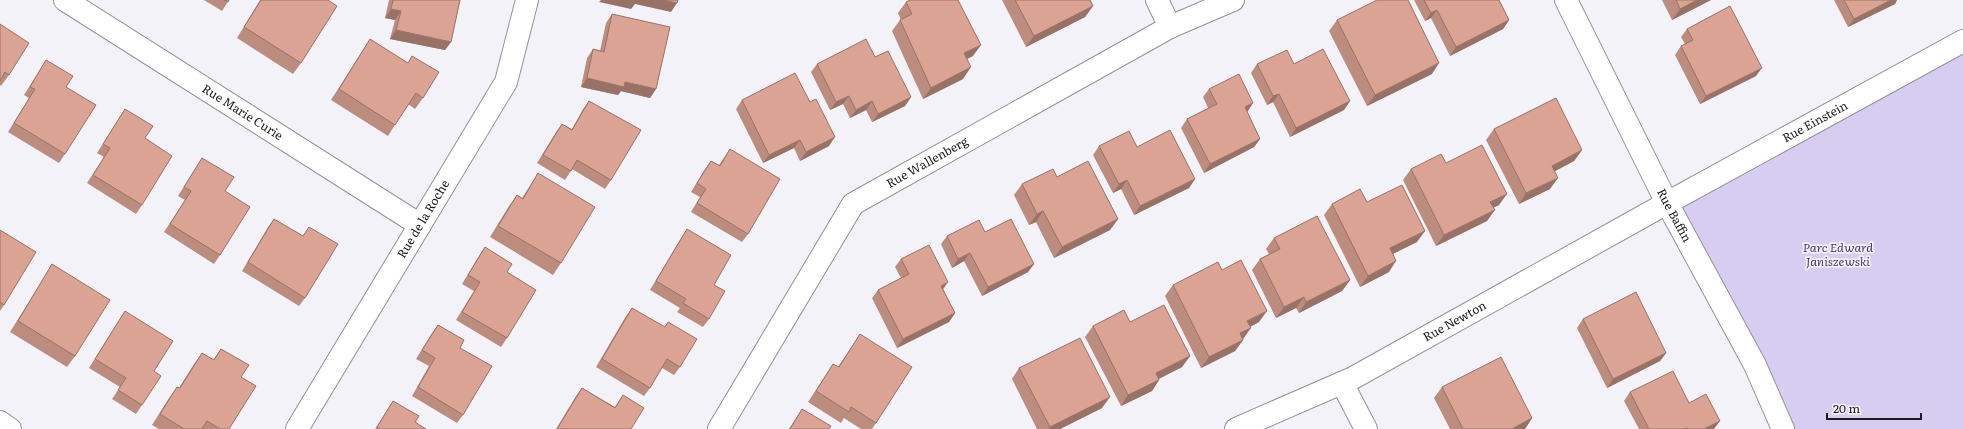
<svg xmlns="http://www.w3.org/2000/svg" width="1963" height="429" font-family="Literata,serif">
<style>
.green{fill:#d7cdf1}
.lines{fill:none;stroke-linecap:round;stroke-linejoin:round}
.street-casing{stroke:#939198;stroke-width:24}
.street{stroke:#fff;stroke-width:22}
.wall{fill:#bc8c7e}
.shaded-wall{fill:#997267}
.building{fill:#dba393;stroke:#997267}
.labels{text-anchor:middle;stroke-width:3.5;stroke-linejoin:round;paint-order:stroke}
.street-label{font-size:12px;fill:#1c1b1e;stroke:#f4f2f9}
.park-label{font-size:12px;font-style:italic;fill:#4e3976;stroke:#f4f2f9}
</style>
<rect width="100%" height="100%" fill="#f4f2f9"/>
<!-- green -->
<path class="green" d="M 1963,41 L 1963,429 L 1783,429 L 1667,203 Z"/>
<g class="lines">
<!-- street casing -->
<g class="street-casing">
<g id="street">
<path id="s1" d="M 65,0 L 420,225"/>
<path d="M 1157,0 L 1170,27"/>
<path id="s2" d="M 1566,0 L 1667,203 L 1755,365 L 1783,429"/>
<path d="M 1342,383 L 1366,429"/>
<path d="M 0,422 L 10,429"/>
<path id="s3" d="M 297,429 L 506,82 L 527,0"/>
<path id="s4" d="M 719,429 L 853,204 L 1170,27 L 1233,0"/>
<path id="s5" d="M 1236,429 L 1353,378 L 1667,203 L 1963,41"/>
</g>
</g>
<!-- street -->
<use href="#street" class="street"/>
</g>
<!-- wall -->
<g class="wall">
<path d="M 204,0 L 229,0 L 222,11 Z"/>
<path d="M 260,0 L 328,0 L 301,63 L 293,74 L 237,38 Z"/>
<path d="M 389,0 L 460,0 L 451,42 L 445,50 L 390,39 L 395,20 L 385,18 Z"/>
<path d="M 1002,0 L 1090,0 L 1093,6 L 1085,17 L 1026,47 Z"/>
<path d="M 1414,0 L 1499,0 L 1509,20 L 1503,29 L 1450,56 L 1431,18 L 1425,21 Z"/>
<path d="M 1662,0 L 1711,0 L 1672,20 Z"/>
<path d="M 1834,0 L 1897,0 L 1895,4 L 1848,27 Z"/>
<path d="M 906,2 L 973,56 L 967,59 L 963,79 L 923,99 L 892,31 L 900,20 L 901,20 L 898,13 Z"/>
<path d="M 612,14 L 656,89 L 650,98 L 621,91 L 618,95 L 581,87 L 587,58 L 593,49 L 600,51 L 606,23 Z"/>
<path d="M 1337,20 L 1432,74 L 1367,106 L 1329,31 Z"/>
<path d="M 0,24 L 9,75 L 1,86 L 0,85 Z"/>
<path d="M 1687,29 L 1756,76 L 1700,104 L 1675,55 L 1681,46 L 1685,44 L 1681,37 Z"/>
<path d="M 370,39 L 423,98 L 415,109 L 408,104 L 388,136 L 331,100 L 363,50 Z"/>
<path d="M 875,57 L 911,97 L 905,106 L 872,122 L 866,110 L 850,118 L 843,104 L 830,110 L 811,72 L 817,64 Z"/>
<path d="M 46,60 L 66,87 L 65,154 L 59,163 L 8,132 L 29,98 L 24,95 Z"/>
<path d="M 1257,64 L 1294,64 L 1350,101 L 1344,110 L 1290,137 L 1273,102 L 1267,105 L 1251,73 Z"/>
<path d="M 1209,89 L 1253,103 L 1247,112 L 1260,139 L 1254,147 L 1204,173 L 1181,128 L 1187,119 L 1208,108 L 1203,97 Z"/>
<path d="M 742,100 L 829,146 L 800,161 L 794,148 L 763,163 L 736,109 Z"/>
<path d="M 589,101 L 611,180 L 605,189 L 572,169 L 565,180 L 537,163 L 556,132 L 562,124 L 572,129 L 583,109 Z"/>
<path d="M 125,109 L 145,138 L 142,205 L 136,214 L 87,183 L 104,157 L 97,153 Z"/>
<path d="M 1494,129 L 1582,150 L 1574,161 L 1555,171 L 1550,189 L 1519,204 L 1486,140 Z"/>
<path d="M 1099,146 L 1137,147 L 1195,179 L 1189,188 L 1134,215 L 1121,189 L 1113,193 L 1093,155 Z"/>
<path d="M 730,149 L 748,234 L 742,242 L 691,212 L 700,197 L 691,192 L 705,169 L 711,161 L 719,165 Z"/>
<path d="M 202,158 L 225,191 L 220,255 L 214,264 L 164,232 L 185,200 L 178,196 Z"/>
<path d="M 1446,163 L 1499,205 L 1494,207 L 1487,221 L 1436,246 L 1403,180 L 1411,169 Z"/>
<path d="M 538,173 L 561,263 L 553,275 L 490,237 L 509,206 L 517,195 L 522,198 L 531,184 Z"/>
<path d="M 1057,177 L 1118,219 L 1110,230 L 1054,258 L 1036,222 L 1029,225 L 1014,195 L 1022,184 Z"/>
<path d="M 1367,202 L 1417,242 L 1393,254 L 1389,272 L 1360,287 L 1324,215 L 1332,204 Z"/>
<path d="M 274,219 L 303,236 L 309,227 L 305,298 L 299,306 L 242,271 L 268,227 Z"/>
<path d="M 687,229 L 714,285 L 709,319 L 703,327 L 677,312 L 680,308 L 650,290 L 681,238 Z"/>
<path d="M 0,230 L 4,305 L 0,311 Z"/>
<path d="M 985,232 L 1034,264 L 1028,272 L 982,296 L 964,261 L 952,268 L 941,244 L 947,236 Z"/>
<path d="M 1274,238 L 1350,280 L 1342,291 L 1299,313 L 1296,308 L 1276,318 L 1252,270 L 1260,259 L 1269,254 L 1266,249 Z"/>
<path d="M 485,247 L 507,272 L 507,338 L 501,347 L 456,320 L 474,291 L 462,284 L 479,256 Z"/>
<path d="M 901,259 L 943,289 L 955,313 L 949,322 L 897,348 L 872,298 L 878,290 L 901,278 L 895,267 Z"/>
<path d="M 52,264 L 75,356 L 67,367 L 10,332 L 45,276 Z"/>
<path d="M 1222,270 L 1259,322 L 1250,327 L 1243,339 L 1243,340 L 1235,351 L 1201,368 L 1165,296 L 1173,285 Z"/>
<path d="M 632,308 L 680,367 L 674,375 L 662,368 L 650,388 L 644,396 L 596,367 L 626,316 Z"/>
<path d="M 125,311 L 154,371 L 142,405 L 136,414 L 112,399 L 120,387 L 89,368 Z"/>
<path d="M 1583,319 L 1666,353 L 1660,361 L 1607,388 L 1577,328 Z"/>
<path d="M 1130,322 L 1190,356 L 1182,367 L 1159,379 L 1159,380 L 1152,391 L 1121,406 L 1085,337 L 1093,326 Z"/>
<path d="M 438,325 L 463,415 L 457,423 L 412,396 L 429,366 L 416,359 L 432,333 Z"/>
<path d="M 860,334 L 876,423 L 872,429 L 861,429 L 844,418 L 841,423 L 808,402 L 833,364 L 838,367 Z"/>
<path d="M 221,349 L 241,377 L 229,429 L 159,429 L 152,425 L 169,398 L 177,387 L 179,388 L 194,364 L 202,353 L 213,360 Z"/>
<path d="M 1019,368 L 1102,408 L 1060,429 L 1037,429 L 1012,379 Z"/>
<path d="M 1442,387 L 1532,418 L 1525,429 L 1450,429 L 1434,398 Z"/>
<path d="M 582,388 L 615,407 L 623,395 L 631,429 L 556,429 L 576,396 Z"/>
<path d="M 1630,392 L 1689,403 L 1714,429 L 1639,429 L 1624,401 Z"/>
<path d="M 393,401 L 415,422 L 426,429 L 375,429 Z"/>
<path d="M 802,409 L 829,429 L 789,429 Z"/>
</g>
<!-- shaded-wall -->
<g class="shaded-wall">
<path d="M 601,0 L 663,0 L 677,3 L 671,12 L 635,4 L 631,9 L 599,2 Z"/>
<path d="M 1697,0 L 1711,0 L 1672,20 L 1680,9 Z"/>
<path d="M 1891,0 L 1897,0 L 1895,4 L 1848,27 L 1854,19 Z"/>
<path d="M 1093,6 L 1085,17 L 1026,47 L 1034,36 Z"/>
<path d="M 391,9 L 401,11 L 395,20 L 385,18 Z"/>
<path d="M 1437,10 L 1431,18 L 1425,21 L 1431,13 Z"/>
<path d="M 1509,20 L 1503,29 L 1450,56 L 1456,47 Z"/>
<path d="M 396,30 L 451,42 L 445,50 L 390,39 Z"/>
<path d="M 981,45 L 973,56 L 956,64 L 964,53 Z"/>
<path d="M 1439,63 L 1432,74 L 1367,106 L 1375,95 Z"/>
<path d="M 971,67 L 963,79 L 923,99 L 931,88 Z"/>
<path d="M 1762,68 L 1756,76 L 1700,104 L 1706,96 Z"/>
<path d="M 587,78 L 625,82 L 656,89 L 650,98 L 621,91 L 618,95 L 581,87 Z"/>
<path d="M 1279,94 L 1273,102 L 1267,105 L 1273,96 Z"/>
<path d="M 849,96 L 843,104 L 830,110 L 836,102 Z"/>
<path d="M 911,97 L 905,106 L 872,122 L 878,114 Z"/>
<path d="M 872,101 L 866,110 L 850,118 L 856,110 Z"/>
<path d="M 1350,101 L 1344,110 L 1290,137 L 1296,128 Z"/>
<path d="M 1253,103 L 1247,112 L 1239,116 L 1245,107 Z"/>
<path d="M 835,137 L 829,146 L 800,161 L 806,152 Z"/>
<path d="M 1260,139 L 1254,147 L 1204,173 L 1210,164 Z"/>
<path d="M 800,140 L 794,148 L 763,163 L 769,155 Z"/>
<path d="M 1582,150 L 1574,161 L 1544,177 L 1552,166 Z"/>
<path d="M 1558,178 L 1550,189 L 1519,204 L 1526,193 Z"/>
<path d="M 1195,179 L 1189,188 L 1134,215 L 1140,206 Z"/>
<path d="M 1127,180 L 1121,189 L 1113,193 L 1119,184 Z"/>
<path d="M 1507,194 L 1499,205 L 1483,213 L 1490,202 Z"/>
<path d="M 1495,210 L 1487,221 L 1436,246 L 1444,235 Z"/>
<path d="M 1043,211 L 1036,222 L 1029,225 L 1037,214 Z"/>
<path d="M 1118,219 L 1110,230 L 1054,258 L 1062,247 Z"/>
<path d="M 1425,231 L 1417,242 L 1382,259 L 1390,248 Z"/>
<path d="M 970,253 L 964,261 L 952,268 L 958,259 Z"/>
<path d="M 1396,261 L 1389,272 L 1360,287 L 1368,276 Z"/>
<path d="M 1034,264 L 1028,272 L 982,296 L 988,287 Z"/>
<path d="M 1350,280 L 1342,291 L 1299,313 L 1306,302 Z"/>
<path d="M 948,282 L 942,291 L 941,286 Z"/>
<path d="M 1304,297 L 1296,308 L 1276,318 L 1284,307 Z"/>
<path d="M 1267,311 L 1259,322 L 1240,332 L 1247,321 Z"/>
<path d="M 955,313 L 949,322 L 897,348 L 903,339 Z"/>
<path d="M 1251,328 L 1243,339 L 1232,344 L 1240,333 Z"/>
<path d="M 1243,340 L 1235,351 L 1201,368 L 1209,357 Z"/>
<path d="M 1666,353 L 1660,361 L 1607,388 L 1613,379 Z"/>
<path d="M 1190,356 L 1182,367 L 1148,384 L 1156,373 Z"/>
<path d="M 1159,380 L 1152,391 L 1121,406 L 1128,395 Z"/>
<path d="M 1110,397 L 1102,408 L 1060,429 L 1048,429 L 1050,427 Z"/>
<path d="M 1532,418 L 1525,429 L 1512,429 Z"/>
<path d="M 1720,421 L 1714,429 L 1704,429 Z"/>
</g>
<!-- building -->
<g class="building">
<path d="M 224,0 L 229,0 L 228,2 Z"/>
<path d="M 261,0 L 328,0 L 337,6 L 301,63 L 244,27 Z"/>
<path d="M 393,0 L 460,0 L 451,42 L 396,30 L 401,11 L 391,9 Z"/>
<path d="M 663,0 L 678,0 L 677,3 Z"/>
<path d="M 910,0 L 958,0 L 981,45 L 964,53 L 971,67 L 931,88 L 900,20 L 912,14 L 906,2 Z"/>
<path d="M 1015,0 L 1090,0 L 1093,6 L 1034,36 Z"/>
<path d="M 1377,0 L 1408,0 L 1439,63 L 1375,95 L 1337,20 Z"/>
<path d="M 1424,0 L 1499,0 L 1509,20 L 1456,47 L 1437,10 L 1431,13 Z"/>
<path d="M 1676,0 L 1697,0 L 1680,9 Z"/>
<path d="M 1844,0 L 1891,0 L 1854,19 Z"/>
<path d="M 1730,6 L 1762,68 L 1706,96 L 1681,46 L 1693,40 L 1687,29 Z"/>
<path d="M 612,14 L 670,27 L 656,89 L 625,82 L 624,87 L 587,78 L 593,49 L 604,52 Z"/>
<path d="M 0,24 L 29,43 L 9,75 L 5,72 L 0,81 Z"/>
<path d="M 370,39 L 408,63 L 412,56 L 439,72 L 423,98 L 416,93 L 395,125 L 339,89 Z"/>
<path d="M 866,39 L 875,57 L 888,51 L 911,97 L 878,114 L 872,101 L 856,110 L 849,96 L 836,102 L 817,64 Z"/>
<path d="M 1323,49 L 1350,101 L 1296,128 L 1279,94 L 1273,96 L 1257,64 L 1287,50 L 1294,64 Z"/>
<path d="M 46,60 L 73,76 L 66,87 L 96,105 L 65,154 L 14,123 L 35,89 L 30,87 Z"/>
<path d="M 795,73 L 810,102 L 816,99 L 835,137 L 806,152 L 800,140 L 769,155 L 742,100 Z"/>
<path d="M 1239,74 L 1253,103 L 1245,107 L 1260,139 L 1210,164 L 1187,119 L 1217,104 L 1209,89 Z"/>
<path d="M 1556,98 L 1582,150 L 1552,166 L 1558,178 L 1526,193 L 1494,129 Z"/>
<path d="M 589,101 L 641,130 L 611,180 L 577,160 L 571,171 L 543,155 L 562,124 L 572,130 Z"/>
<path d="M 125,109 L 153,126 L 145,138 L 172,156 L 142,205 L 93,175 L 110,148 L 103,144 Z"/>
<path d="M 1170,130 L 1195,179 L 1140,206 L 1127,180 L 1119,184 L 1099,146 L 1129,131 L 1137,147 Z"/>
<path d="M 1482,145 L 1507,194 L 1490,202 L 1495,210 L 1444,235 L 1411,169 L 1441,154 L 1446,163 Z"/>
<path d="M 730,149 L 780,179 L 748,234 L 697,203 L 706,189 L 697,183 L 711,161 L 720,166 Z"/>
<path d="M 202,158 L 234,177 L 225,191 L 250,207 L 220,255 L 170,224 L 191,191 L 184,187 Z"/>
<path d="M 1088,161 L 1118,219 L 1062,247 L 1043,211 L 1037,214 L 1022,184 L 1053,169 L 1057,177 Z"/>
<path d="M 538,173 L 595,207 L 561,263 L 498,226 L 517,195 L 523,199 Z"/>
<path d="M 1402,185 L 1425,231 L 1390,248 L 1396,261 L 1368,276 L 1332,204 L 1360,189 L 1367,202 Z"/>
<path d="M 1317,216 L 1350,280 L 1306,302 L 1304,297 L 1284,307 L 1260,259 L 1280,249 L 1274,238 Z"/>
<path d="M 274,219 L 303,236 L 309,227 L 338,244 L 305,298 L 248,262 Z"/>
<path d="M 1011,219 L 1034,264 L 988,287 L 970,253 L 958,259 L 947,236 L 979,220 L 985,232 Z"/>
<path d="M 687,229 L 731,255 L 714,285 L 725,291 L 709,319 L 683,303 L 686,299 L 656,281 Z"/>
<path d="M 0,230 L 36,252 L 4,305 L 0,302 Z"/>
<path d="M 929,245 L 948,282 L 941,286 L 955,313 L 903,339 L 878,290 L 909,274 L 901,259 Z"/>
<path d="M 485,247 L 512,264 L 507,272 L 536,290 L 507,338 L 462,312 L 480,282 L 468,275 Z"/>
<path d="M 1241,260 L 1267,311 L 1247,321 L 1251,328 L 1240,333 L 1243,340 L 1209,357 L 1173,285 L 1218,262 L 1222,270 Z"/>
<path d="M 52,264 L 110,300 L 75,356 L 18,321 Z"/>
<path d="M 1636,292 L 1666,353 L 1613,379 L 1583,319 Z"/>
<path d="M 1164,305 L 1190,356 L 1156,373 L 1159,380 L 1128,395 L 1093,326 L 1124,310 L 1130,322 Z"/>
<path d="M 632,308 L 665,327 L 668,322 L 697,339 L 680,367 L 667,359 L 650,388 L 602,359 Z"/>
<path d="M 125,311 L 173,341 L 154,371 L 161,376 L 142,405 L 118,390 L 126,378 L 95,359 Z"/>
<path d="M 438,325 L 464,340 L 460,348 L 492,366 L 463,415 L 418,387 L 435,358 L 422,350 Z"/>
<path d="M 860,334 L 912,367 L 876,423 L 851,407 L 849,412 L 816,391 L 833,364 L 839,367 Z"/>
<path d="M 1080,338 L 1110,397 L 1050,427 L 1019,368 Z"/>
<path d="M 221,349 L 249,365 L 241,377 L 256,386 L 229,429 L 220,429 L 207,421 L 202,429 L 184,429 L 160,414 L 177,387 L 180,388 L 202,353 L 214,360 Z"/>
<path d="M 1501,357 L 1532,418 L 1512,429 L 1463,429 L 1442,387 Z"/>
<path d="M 1673,371 L 1689,403 L 1706,394 L 1720,421 L 1704,429 L 1688,429 L 1687,428 L 1684,429 L 1649,429 L 1630,392 Z"/>
<path d="M 582,388 L 615,408 L 623,395 L 644,408 L 631,429 L 557,429 Z"/>
<path d="M 393,401 L 419,416 L 415,422 L 426,429 L 380,429 L 377,427 Z"/>
<path d="M 802,409 L 831,426 L 829,429 L 790,429 Z"/>
</g>
<g class="labels">
<!-- street labels -->
<g class="street-label">
<text dy="4" stroke="none"><textPath href="#s1" startOffset="210">Rue Marie Curie</textPath></text>
<text dy="4" stroke="none"><textPath href="#s5" startOffset="656">Rue Einstein</textPath></text>
<text dy="4" stroke="none"><textPath href="#s4" startOffset="347">Rue Wallenberg</textPath></text>
<text dy="4" stroke="none"><textPath href="#s2" startOffset="241">Rue Baffin</textPath></text>
<text dy="4" stroke="none"><textPath href="#s3" startOffset="245">Rue de la Roche</textPath></text>
<text dy="4" stroke="none"><textPath href="#s5" startOffset="244">Rue Newton</textPath></text>
</g>
<!-- park labels -->
<g class="park-label">
<text x="1838" y="252">Parc Edward<tspan x="1838" dy="14">Janiszewski</tspan></text>
</g>
</g>
<!-- scale -->
<path d="M1827 413v6h94v-6" fill="none" stroke="#1c1b1e" stroke-width="2"/>
<text x="1833" y="413" font-size="12" fill="#1c1b1e" stroke="#f4f2f9" stroke-width="3" paint-order="stroke">20 m</text>
</svg>
